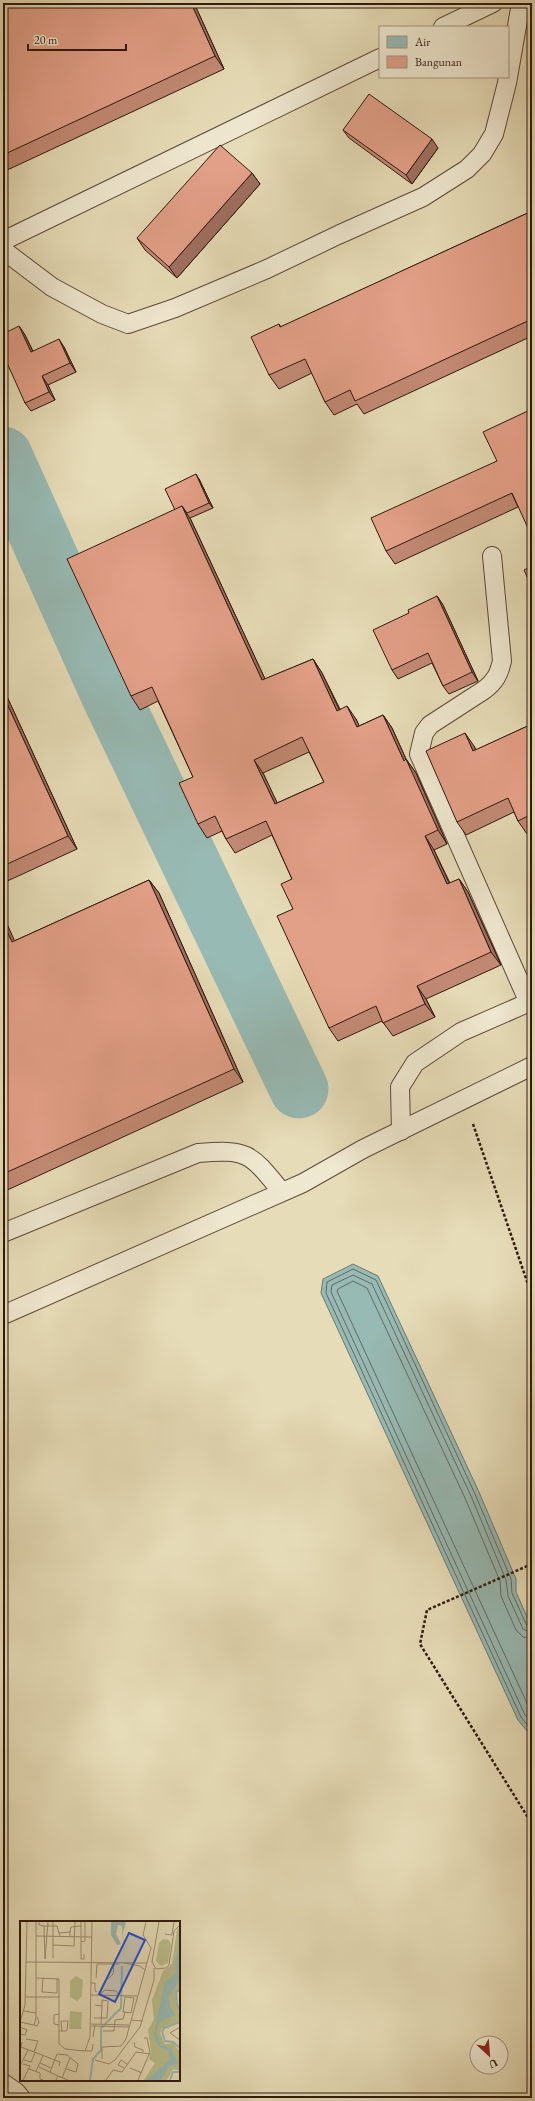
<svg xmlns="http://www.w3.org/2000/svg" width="535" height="2101" font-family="'EB Garamond',serif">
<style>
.water{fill:#97bab4;stroke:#6d7972}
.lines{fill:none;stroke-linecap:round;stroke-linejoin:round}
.shore{stroke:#636961;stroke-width:1}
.river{stroke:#97bab4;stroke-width:59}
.lane-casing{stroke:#5d4938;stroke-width:20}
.path{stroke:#2f180e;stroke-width:2.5;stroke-dasharray:3 2;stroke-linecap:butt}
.lane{stroke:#efe8d0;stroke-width:18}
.wall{fill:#c38a75;stroke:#2f180e;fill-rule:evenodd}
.shaded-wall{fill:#9f705f;stroke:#2f180e}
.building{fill:#e3a088;stroke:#2f180e;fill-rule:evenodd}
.inset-river{fill:none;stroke:#97bab4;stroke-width:2}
.inset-road{fill:none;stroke:#9d8e73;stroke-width:1}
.view{fill:#1d4ed8;fill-opacity:0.15;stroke:#1d4ed8;stroke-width:2}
.inset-edge{fill:none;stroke:#2f180e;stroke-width:2}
</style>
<rect width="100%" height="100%" fill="#e6dcb7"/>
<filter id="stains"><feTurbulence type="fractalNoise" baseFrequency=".005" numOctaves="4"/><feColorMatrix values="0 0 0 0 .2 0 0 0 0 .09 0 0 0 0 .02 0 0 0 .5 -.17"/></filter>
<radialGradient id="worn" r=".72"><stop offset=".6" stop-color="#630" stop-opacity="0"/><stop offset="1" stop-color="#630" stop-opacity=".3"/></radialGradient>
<!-- water -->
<path class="water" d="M 353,1264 L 378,1276 L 479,1492 L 516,1579 L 516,1592 L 532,1628 L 532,1737 L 518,1720 L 321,1293 L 323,1279 Z"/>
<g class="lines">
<!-- shore -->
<g class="shore">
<path d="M 532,1628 L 527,1626 L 512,1593 L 511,1579 L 475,1494 L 376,1280 L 353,1269 L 327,1282 L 326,1293 L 521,1717 L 532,1731"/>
<path d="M 532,1633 L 523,1629 L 508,1596 L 506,1580 L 471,1496 L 372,1284 L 353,1275 L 332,1285 L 331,1292 L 525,1715 L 532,1723"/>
<path d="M 532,1639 L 523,1637 L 516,1630 L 501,1596 L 500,1581 L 465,1498 L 367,1288 L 353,1281 L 338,1289 L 337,1291 L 532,1714"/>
</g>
<!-- river -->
<path class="river" d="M 3,456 L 110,694 L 299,1089"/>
<!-- lane casing -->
<g class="lane-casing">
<g id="lane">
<path d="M 443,27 L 493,3"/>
<path d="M 3,241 L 380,58"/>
<path d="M 3,250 L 52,287 L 102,314 L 128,324 L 175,308 L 267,269 L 338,235 L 423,197 L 467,169 L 482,154 L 494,134 L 507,83 L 521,3"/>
<path d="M 492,556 L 502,661 C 499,674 495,682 484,690 L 430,725 L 424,733 L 419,754 L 529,1003"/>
<path d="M 401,1131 L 400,1087 L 415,1063 L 461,1032 L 532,1001"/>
<path d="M 3,1233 L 198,1153 C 248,1149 250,1153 281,1191"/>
<path d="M 3,1315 L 303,1183 L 363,1149 L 532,1066"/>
<path d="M 3,2083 L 16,2092 L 21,2098"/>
</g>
</g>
<!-- path -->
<g class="path">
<path d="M 473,1124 L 532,1296"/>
<path d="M 532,1564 L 427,1610 L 420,1644 L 532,1824"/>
</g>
<!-- lane -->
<use href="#lane" class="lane"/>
</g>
<!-- wall -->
<g class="wall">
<path d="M 3,3 L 194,3 L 224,69 L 3,172 Z"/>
<path d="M 343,130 L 438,148 L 412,184 L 349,138 Z"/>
<path d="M 252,173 L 260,184 L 177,278 L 145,250 L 137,238 Z"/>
<path d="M 532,211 L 532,336 L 364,414 L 357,404 L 334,415 L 325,402 L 312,373 L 279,389 L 269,375 L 279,324 L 281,327 Z"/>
<path d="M 19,326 L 25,335 L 33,351 L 64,347 L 76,372 L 48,385 L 55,400 L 31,411 L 25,403 Z"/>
<path d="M 497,461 L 518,507 L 395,564 L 386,551 Z"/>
<path d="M 199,479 L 213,508 L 190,518 L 265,679 L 313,659 L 322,673 L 340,709 L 356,719 L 359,726 L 383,715 L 392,728 L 406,759 L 416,773 L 447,844 L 434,850 L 450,883 L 459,879 L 468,892 L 501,965 L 426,999 L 435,1017 L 393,1036 L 382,1021 L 338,1041 L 329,1028 L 293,909 L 292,879 L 272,835 L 235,853 L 226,839 L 222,831 L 207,838 L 198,824 L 193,777 L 158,701 L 140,710 L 131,696 L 175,510 ZM 309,752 L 324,782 L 277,803 L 263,773 Z"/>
<path d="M 437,596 L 443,605 L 478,681 L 449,694 L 443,686 L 432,663 L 398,679 L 392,670 L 409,613 Z"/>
<path d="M 3,688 L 77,849 L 3,883 Z"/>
<path d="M 532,724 L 532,831 L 527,834 L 518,821 L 514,812 L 466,835 L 457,822 L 474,746 L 476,750 Z"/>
<path d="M 149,880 L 159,893 L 243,1082 L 3,1192 L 3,915 L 14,941 Z"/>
</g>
<!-- shaded-wall -->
<g class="shaded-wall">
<path d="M 191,3 L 194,3 L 224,69 L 215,56 Z"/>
<path d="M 432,139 L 438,148 L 412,184 L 406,175 Z"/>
<path d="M 252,173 L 260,184 L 177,278 L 169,267 Z"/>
<path d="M 19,326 L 25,335 L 37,360 L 31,352 Z"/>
<path d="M 59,339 L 64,347 L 76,372 L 70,363 Z"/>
<path d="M 42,376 L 48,385 L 55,400 L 49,392 Z"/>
<path d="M 196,474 L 199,479 L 213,508 L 209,503 Z"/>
<path d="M 182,506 L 191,520 L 272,694 L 262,680 Z"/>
<path d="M 437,596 L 443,605 L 478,681 L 472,672 Z"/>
<path d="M 313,659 L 322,673 L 346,724 L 337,711 Z"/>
<path d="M 3,688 L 77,849 L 68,836 L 3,695 Z"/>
<path d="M 347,706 L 356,719 L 366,740 L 357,727 Z"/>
<path d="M 383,715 L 392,728 L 410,768 L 406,759 L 416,773 L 447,844 L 438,830 L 404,761 Z"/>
<path d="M 465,733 L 474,746 L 482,764 L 473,751 Z"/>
<path d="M 254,760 L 263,773 L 284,817 L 275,804 Z"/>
<path d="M 425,836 L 434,850 L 456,898 L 447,884 Z"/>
<path d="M 459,879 L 468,892 L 501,965 L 491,952 Z"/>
<path d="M 149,880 L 159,893 L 243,1082 L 234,1069 Z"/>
<path d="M 3,915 L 21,955 L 12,942 L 3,923 Z"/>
<path d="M 417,986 L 426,999 L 435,1017 L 425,1004 Z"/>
</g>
<!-- building -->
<g class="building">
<path d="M 3,3 L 191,3 L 215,56 L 3,155 Z"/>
<path d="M 369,94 L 432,139 L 406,175 L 343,130 Z"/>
<path d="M 220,145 L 252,173 L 169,267 L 137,238 Z"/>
<path d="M 532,211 L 532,319 L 355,401 L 350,390 L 325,402 L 305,359 L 269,375 L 251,337 L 279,324 L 280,327 Z"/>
<path d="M 19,326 L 31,352 L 59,339 L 70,363 L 42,376 L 49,392 L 25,403 L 3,354 L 3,334 Z"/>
<path d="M 532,409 L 532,537 L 512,493 L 386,551 L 371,518 L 497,461 L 483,432 Z"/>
<path d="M 196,474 L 209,503 L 187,513 L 182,506 L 175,510 L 165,489 Z"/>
<path d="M 182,506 L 262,680 L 313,659 L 337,711 L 347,706 L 357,727 L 383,715 L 404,761 L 406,759 L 438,830 L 425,836 L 447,884 L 459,879 L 491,952 L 417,986 L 425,1004 L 383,1023 L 376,1006 L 329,1028 L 277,916 L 293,909 L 281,884 L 292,879 L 266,821 L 226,839 L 215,816 L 198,824 L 179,783 L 193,777 L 152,687 L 131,696 L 67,559 ZM 302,737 L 324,782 L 275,804 L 254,760 Z"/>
<path d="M 532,566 L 532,588 L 524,570 Z"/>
<path d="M 437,596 L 472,672 L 443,686 L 428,653 L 392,670 L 373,630 L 409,613 L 408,610 Z"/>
<path d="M 3,695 L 68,836 L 3,866 Z"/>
<path d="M 532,724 L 532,814 L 518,821 L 508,798 L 457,822 L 426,751 L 465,733 L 473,751 Z"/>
<path d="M 149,880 L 234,1069 L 3,1174 L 3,923 L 12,942 Z"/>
</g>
<!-- overview -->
<g transform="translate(20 1921)">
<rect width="160" height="160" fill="#e6dcb7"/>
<path d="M 160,7 L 160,69 L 156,72 L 160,100 L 142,107 L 140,112 L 145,123 L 153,122 L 160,131 L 160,150 L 153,148 L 147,159 L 124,159 L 135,142 L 129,138 L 131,130 L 128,109 L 134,98 L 132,79 L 143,50 L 152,43 L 157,8 ZM 143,18 L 149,19 L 151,24 L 148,42 L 141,45 L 136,40 L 139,22 ZM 56,55 L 63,59 L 62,75 L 57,80 L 50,76 L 50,60 ZM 50,90 L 62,91 L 61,108 L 49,108 Z" fill="#b9bf8c"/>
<path d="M 91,1 L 106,1 L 103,11 L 104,39 L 102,5 L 98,4 L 96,13 L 101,23 L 97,24 L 91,14 ZM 160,11 L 158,36 L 160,60 L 149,75 L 150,85 L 156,94 L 140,101 L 136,110 L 141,124 L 151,127 L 158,143 L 149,145 L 141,159 L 127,159 L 150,138 L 148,130 L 141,127 L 136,121 L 134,112 L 145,61 L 157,51 L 155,44 Z" fill="#97bab4"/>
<path class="inset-river" d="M 160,69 L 156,71 L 157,83 L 160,89M 160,101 L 144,107 L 142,111 L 145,120 L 153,121 L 160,127M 70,159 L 73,138 L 81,129 L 81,107 L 101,87 L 102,45M 150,159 L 153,151 L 160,151"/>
<path class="inset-road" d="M 19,1 L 19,4 L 24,5 L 25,38 L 28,1M 33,1 L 33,5 L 37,5 L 39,12M 61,1 L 61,38 L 64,38 L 64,33M 139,1 L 132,41 L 136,48 L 146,47 L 149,44 L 154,10 L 160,4M 24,5 L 33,5 L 33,24 L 54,25 L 55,1M 50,11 L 51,6 L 61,5M 145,13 L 152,14 L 154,1M 16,15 L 72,16M 40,15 L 39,12 L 50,11 L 50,15M 61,21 L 65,20 L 65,1M 33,37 L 33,24M 6,41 L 127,42M 104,42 L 120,45 L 125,49M 23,57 L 22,71 L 37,72 L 37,58M 76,57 L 77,43 L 99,43M 88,58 L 93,53 L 94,44M 71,62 L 75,62 L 75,70 L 77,71M 80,73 L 85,69 L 96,70 L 99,74M 71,74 L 118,75M 5,76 L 39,76 L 39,58 L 16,57M 39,76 L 39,123 L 45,128 L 65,130 L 70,116 L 72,1M 4,90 L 16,92M 74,97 L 87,97 L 88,80 L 82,79 L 82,85 L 75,84M 111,99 L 123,100M 0,101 L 14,104 L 16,97 L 16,1M 0,101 L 5,84 L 7,1M 71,103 L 109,104M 81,103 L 82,85M 14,104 L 17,105 L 19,101 L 17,96M 39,104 L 34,103 L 34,94 L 39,93M 71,105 L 109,106M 0,106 L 7,109 L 5,114 L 0,113M 160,106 L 150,112 L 160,119M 39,110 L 46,110 L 47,109 L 48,100 L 41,100 L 42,110M 83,110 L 94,110 L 95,99 L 103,98 L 105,91 L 111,92 L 114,77 L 105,76 L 103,91 L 105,91M 73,116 L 75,104M 6,118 L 18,120 L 14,131M 2,121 L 1,126 L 40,141 L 39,145M 114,121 L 115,126 L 123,129 L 123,131M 65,130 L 72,130 L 73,123M 82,138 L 82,126 L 101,125 L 106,118 L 131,27 L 123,14 L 126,1M 4,139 L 11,141 L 15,132M 75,139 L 89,143 L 95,139 L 120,106 L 134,59 L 134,47M 20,142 L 31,147M 3,143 L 10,145 L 3,159M 0,145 L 8,129M 19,146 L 38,155M 104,147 L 98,144 L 101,139 L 107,143M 110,147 L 122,152M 9,148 L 20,152 L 20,158 L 23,159M 16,150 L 23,135M 30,151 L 37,133 L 47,134 L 58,143 L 56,151 L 46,148M 42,157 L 50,137M 36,159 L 38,155 L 48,159M 86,159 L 93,149 L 102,151 L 116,131 L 130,133M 118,159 L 130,131 L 127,117 L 124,117"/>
<path class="view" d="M 109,12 L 125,19 L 95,81 L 79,73 Z"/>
<rect width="160" height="160" class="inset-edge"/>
</g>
<!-- margin -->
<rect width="535" height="2101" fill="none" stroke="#e6dcb7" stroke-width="16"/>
<rect x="4" y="4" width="527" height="2093" fill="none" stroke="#2f180e" stroke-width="2"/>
<rect x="8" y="8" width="519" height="2085" fill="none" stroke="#2f180e"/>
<!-- legend -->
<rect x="379" y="26" width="130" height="52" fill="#efe8d0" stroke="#a29582"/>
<rect x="387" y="36" width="20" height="12" fill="#97bab4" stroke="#a29582"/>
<text x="415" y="46" font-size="12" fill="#2f180e">Air</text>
<rect x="387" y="56" width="20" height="12" fill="#e3a088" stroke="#a29582"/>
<text x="415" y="66" font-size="12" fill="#2f180e">Bangunan</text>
<!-- north arrow -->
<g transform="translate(489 2055) rotate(154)"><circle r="19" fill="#efe8d0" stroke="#a29582"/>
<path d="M0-3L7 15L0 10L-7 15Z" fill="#8f2418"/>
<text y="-6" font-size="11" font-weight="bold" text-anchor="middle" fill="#2f180e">U</text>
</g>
<!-- scale -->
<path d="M28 44v6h98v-6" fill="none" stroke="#2f180e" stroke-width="2"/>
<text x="34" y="44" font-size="12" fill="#2f180e" stroke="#efe8d0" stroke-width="3" paint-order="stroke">20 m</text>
<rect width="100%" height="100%" filter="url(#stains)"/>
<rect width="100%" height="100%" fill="url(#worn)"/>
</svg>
